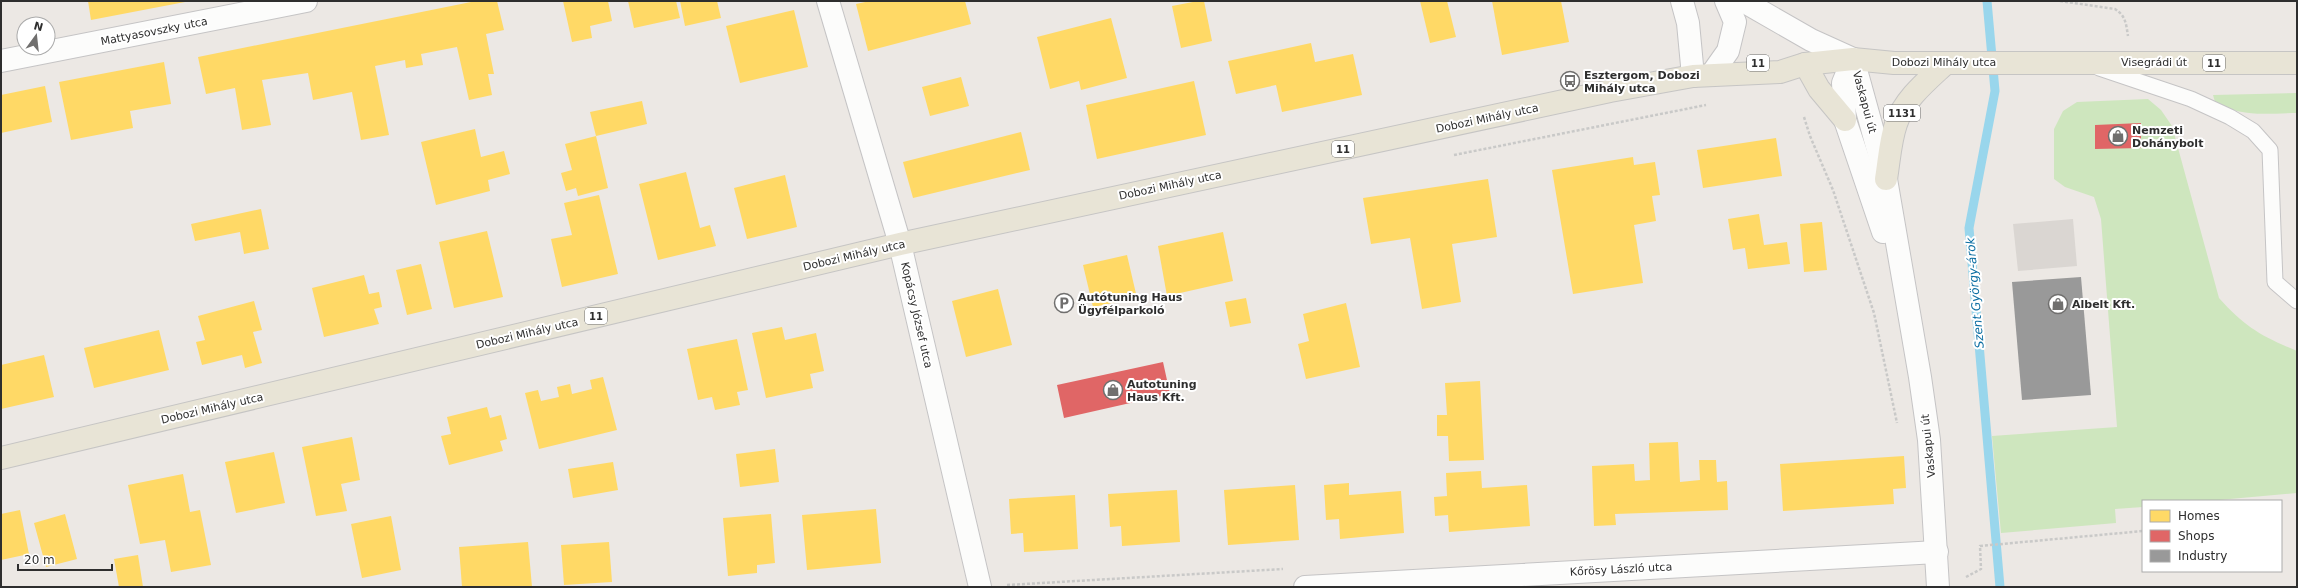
<svg xmlns="http://www.w3.org/2000/svg" width="2298" height="588" font-family="'DejaVu Sans',sans-serif">
<style>
.green{fill:#cee6be}
.plaza{fill:#dad6d2}
.homes{fill:#ffd966}
.shops{fill:#e06666}
.industry{fill:#999}
.lines{fill:none;stroke-linecap:round;stroke-linejoin:round}
.stream{stroke:#99d6ec;stroke-width:9}
.service-casing{stroke:#c5c4c5;stroke-width:17}
.minor-casing{stroke:#c5c4c5;stroke-width:24}
.secondary-casing{stroke:#c5c4c5;stroke-width:24}
.primary-casing{stroke:#c6c5c4;stroke-width:24}
.path{stroke:#c9c9c8;stroke-width:2.5;stroke-dasharray:3 2;stroke-linecap:butt}
.service{stroke:#fcfcfb;stroke-width:15}
.minor{stroke:#fcfcfb;stroke-width:22}
.secondary{stroke:#fcfcfb;stroke-width:22}
.primary{stroke:#e8e4d6;stroke-width:22}
.labels{text-anchor:middle;stroke-width:4;stroke-linejoin:round;paint-order:stroke}
.shield{fill:#fff;stroke:#6d6d6d;stroke-width:1}
.shield-label{font-size:10px;font-weight:bold;fill:#2e2e2e}
.street-label{font-size:11px;fill:#2e2e2e;stroke:#fff}
.poi-label{font-size:11px;font-weight:bold;fill:#2e2e2e;stroke:#fff;text-anchor:start}
.water-label{font-size:12px;font-style:italic;fill:#0d6fa3;stroke:#fff}
</style>
<rect width="100%" height="100%" fill="#ece8e4"/>
<!-- green -->
<g class="green">
<path d="M 2297,93 L 2297,113 C 2267,113 2241,118 2215,102 L 2213,95 Z"/>
<path d="M 2148,99 L 2161,110 L 2172,126 L 2219,298 C 2245,327 2261,336 2297,351 L 2297,493 L 2208,501 L 2143,501 L 2143,507 L 2115,509 L 2116,523 L 2001,533 L 1992,436 L 2117,427 L 2101,219 L 2094,197 L 2065,187 L 2054,179 L 2054,129 L 2063,111 L 2077,102 Z"/>
</g>
<!-- plaza -->
<path class="plaza" d="M 2073,219 L 2077,266 L 2018,271 L 2013,224 Z"/>
<!-- homes -->
<g class="homes">
<path d="M 88,1 L 185,1 L 185,2 L 91,20 Z"/>
<path d="M 476,1 L 497,1 L 504,30 L 486,34 L 494,74 L 488,74 L 492,95 L 469,100 L 457,47 L 421,54 L 423,65 L 406,68 L 405,60 L 375,66 L 389,135 L 361,140 L 352,92 L 313,100 L 308,73 L 262,80 L 271,125 L 242,130 L 235,88 L 206,94 L 198,57 Z"/>
<path d="M 563,1 L 608,1 L 612,21 L 590,26 L 592,38 L 572,42 Z"/>
<path d="M 628,1 L 676,1 L 680,18 L 634,28 Z"/>
<path d="M 680,1 L 717,1 L 721,18 L 685,26 Z"/>
<path d="M 870,1 L 965,1 L 971,24 L 868,51 L 856,4 Z"/>
<path d="M 1198,1 L 1204,1 L 1212,41 L 1181,48 L 1172,6 Z"/>
<path d="M 1420,1 L 1447,1 L 1456,37 L 1430,43 Z"/>
<path d="M 1492,1 L 1561,1 L 1569,42 L 1502,55 Z"/>
<path d="M 794,10 L 808,67 L 740,83 L 726,26 Z"/>
<path d="M 1111,18 L 1127,78 L 1081,90 L 1079,81 L 1050,89 L 1037,37 Z"/>
<path d="M 1311,43 L 1315,62 L 1353,54 L 1362,95 L 1282,112 L 1276,85 L 1236,94 L 1228,61 Z"/>
<path d="M 164,62 L 171,104 L 130,111 L 133,128 L 71,140 L 59,82 Z"/>
<path d="M 961,77 L 969,106 L 930,116 L 922,87 Z"/>
<path d="M 1194,81 L 1206,135 L 1097,159 L 1086,105 Z"/>
<path d="M 45,86 L 52,122 L 1,133 L 1,95 Z"/>
<path d="M 642,101 L 647,124 L 596,136 L 590,112 Z"/>
<path d="M 475,129 L 481,157 L 504,151 L 510,174 L 488,180 L 490,191 L 436,205 L 421,142 Z"/>
<path d="M 1021,132 L 1030,170 L 913,198 L 903,162 Z"/>
<path d="M 596,136 L 608,188 L 578,196 L 576,188 L 566,191 L 561,173 L 572,170 L 565,144 Z"/>
<path d="M 1776,138 L 1782,176 L 1703,188 L 1697,150 Z"/>
<path d="M 1633,157 L 1634,165 L 1655,162 L 1660,195 L 1652,196 L 1656,221 L 1634,225 L 1643,283 L 1573,294 L 1552,170 Z"/>
<path d="M 686,172 L 700,228 L 710,225 L 716,246 L 658,260 L 639,184 Z"/>
<path d="M 785,175 L 797,227 L 747,239 L 734,188 Z"/>
<path d="M 1488,179 L 1497,237 L 1452,244 L 1461,302 L 1422,309 L 1410,238 L 1371,244 L 1363,198 Z"/>
<path d="M 599,195 L 618,274 L 562,287 L 551,239 L 572,235 L 564,203 Z"/>
<path d="M 261,209 L 269,249 L 244,254 L 240,232 L 195,241 L 191,224 Z"/>
<path d="M 1759,214 L 1764,245 L 1787,242 L 1790,264 L 1748,269 L 1745,248 L 1733,250 L 1728,219 Z"/>
<path d="M 1822,222 L 1827,270 L 1804,272 L 1800,224 Z"/>
<path d="M 487,231 L 503,297 L 454,308 L 439,242 Z"/>
<path d="M 1223,232 L 1233,281 L 1167,296 L 1158,246 Z"/>
<path d="M 1127,255 L 1137,298 L 1093,307 L 1083,265 Z"/>
<path d="M 421,264 L 432,309 L 407,315 L 396,270 Z"/>
<path d="M 364,275 L 369,294 L 379,292 L 382,307 L 374,309 L 379,324 L 324,337 L 312,288 Z"/>
<path d="M 998,289 L 1012,345 L 966,357 L 952,301 Z"/>
<path d="M 1246,298 L 1251,323 L 1230,327 L 1225,302 Z"/>
<path d="M 254,301 L 262,330 L 253,332 L 262,363 L 245,368 L 242,355 L 202,365 L 196,342 L 205,340 L 198,316 Z"/>
<path d="M 1346,303 L 1360,367 L 1306,379 L 1298,344 L 1309,341 L 1303,314 Z"/>
<path d="M 782,327 L 785,340 L 816,333 L 824,371 L 810,374 L 813,388 L 766,398 L 752,333 Z"/>
<path d="M 159,330 L 169,370 L 94,388 L 84,348 Z"/>
<path d="M 737,339 L 748,390 L 737,392 L 740,405 L 715,410 L 712,397 L 698,400 L 687,349 Z"/>
<path d="M 44,355 L 54,397 L 1,409 L 1,365 Z"/>
<path d="M 603,377 L 617,430 L 539,449 L 525,393 L 538,390 L 541,401 L 559,397 L 557,387 L 570,384 L 572,394 L 592,389 L 590,380 Z"/>
<path d="M 1480,381 L 1484,460 L 1449,461 L 1448,436 L 1437,436 L 1437,415 L 1447,415 L 1445,383 Z"/>
<path d="M 487,407 L 490,418 L 501,415 L 507,439 L 500,441 L 503,451 L 449,465 L 441,436 L 451,434 L 447,417 Z"/>
<path d="M 352,437 L 360,480 L 341,484 L 347,511 L 316,516 L 302,447 Z"/>
<path d="M 1678,442 L 1680,482 L 1700,480 L 1699,460 L 1716,460 L 1717,482 L 1727,481 L 1728,510 L 1615,514 L 1616,525 L 1594,526 L 1592,466 L 1634,464 L 1635,481 L 1650,480 L 1649,443 Z"/>
<path d="M 775,449 L 779,482 L 740,487 L 736,454 Z"/>
<path d="M 274,452 L 285,503 L 236,513 L 225,462 Z"/>
<path d="M 1904,456 L 1906,488 L 1893,489 L 1894,504 L 1783,511 L 1780,464 Z"/>
<path d="M 613,462 L 618,490 L 573,498 L 568,469 Z"/>
<path d="M 1481,471 L 1482,488 L 1527,485 L 1530,526 L 1449,532 L 1448,515 L 1435,516 L 1434,497 L 1447,496 L 1446,473 Z"/>
<path d="M 183,474 L 190,512 L 200,510 L 211,565 L 171,572 L 165,540 L 140,544 L 128,485 Z"/>
<path d="M 1349,483 L 1349,495 L 1401,491 L 1404,533 L 1340,539 L 1339,519 L 1326,520 L 1324,485 Z"/>
<path d="M 1295,485 L 1299,540 L 1228,545 L 1224,490 Z"/>
<path d="M 1177,490 L 1180,542 L 1122,546 L 1121,526 L 1110,527 L 1108,494 Z"/>
<path d="M 1075,495 L 1078,549 L 1024,552 L 1023,533 L 1011,534 L 1009,499 Z"/>
<path d="M 876,509 L 881,563 L 807,570 L 802,515 Z"/>
<path d="M 20,510 L 29,554 L 1,560 L 1,514 Z"/>
<path d="M 65,514 L 77,559 L 46,567 L 34,523 Z"/>
<path d="M 771,514 L 775,563 L 757,565 L 757,573 L 728,576 L 723,518 Z"/>
<path d="M 391,516 L 401,570 L 362,578 L 351,524 Z"/>
<path d="M 528,542 L 532,587 L 462,587 L 459,547 Z"/>
<path d="M 609,542 L 612,582 L 564,585 L 561,545 Z"/>
<path d="M 138,555 L 143,587 L 119,587 L 114,559 Z"/>
</g>
<!-- shops -->
<g class="shops">
<path d="M 2141,123 L 2141,148 L 2095,149 L 2095,125 Z"/>
<path d="M 1163,362 L 1170,394 L 1064,418 L 1057,385 Z"/>
</g>
<!-- industry -->
<path class="industry" d="M 2081,277 L 2091,395 L 2022,400 L 2012,282 Z"/>
<g class="lines">
<!-- stream -->
<path class="stream" d="M 1987,1 L 1995,91 L 1969,228 L 2000,587"/>
<!-- service casing -->
<g class="service-casing">
<path id="service" d="M 2099,68 L 2191,99 L 2230,117 L 2253,131 L 2270,150 L 2275,282 L 2297,301"/>
</g>
<!-- minor casing -->
<g class="minor-casing">
<g id="minor">
<path d="M 828,1 L 900,244 L 980,587"/>
<path d="M 1682,1 L 1688,23 L 1693,76"/>
<path d="M 1743,1 L 1811,40 L 1853,59"/>
<path d="M 1,61 L 306,1"/>
<path d="M 1711,75 L 1728,51 L 1735,22 L 1726,1"/>
<path d="M 1305,587 L 1937,552"/>
</g>
</g>
<!-- secondary casing -->
<g class="secondary-casing">
<g id="secondary">
<path d="M 1853,59 L 1886,179 L 1920,377 L 1929,440 L 1938,587"/>
<path d="M 1853,59 L 1843,83 L 1845,120 L 1883,232"/>
</g>
</g>
<!-- primary casing -->
<g class="primary-casing">
<g id="primary">
<path d="M 1805,64 L 1819,89 L 1845,120"/>
<path d="M 1886,179 C 1889,161 1890,141 1896,124 C 1904,99 1928,80 1946,63"/>
<path d="M 1,458 L 900,244 L 1610,91 L 1693,76 L 1780,72 L 1805,64 L 1853,59 L 1894,63 L 2297,63"/>
</g>
</g>
<!-- path -->
<g class="path">
<path d="M 2060,1 L 2115,9 C 2126,16 2126,24 2128,36"/>
<path d="M 1804,117 L 1810,136 L 1833,190 L 1874,313 L 1897,423"/>
<path d="M 1454,155 L 1706,105"/>
<path d="M 1966,577 L 1981,569 L 1980,546 L 2143,531"/>
<path d="M 1007,585 L 1283,569"/>
</g>
<!-- service -->
<use href="#service" class="service"/>
<!-- minor -->
<use href="#minor" class="minor"/>
<!-- secondary -->
<use href="#secondary" class="secondary"/>
<!-- primary -->
<use href="#primary" class="primary"/>
</g>
<!-- icons -->
<defs>
<g id="bus-ring" transform="scale(1)"><circle r="9.5" fill="#fff" stroke="#706f6e" stroke-width="1.5"/><path d="M-5-6H5V4H4V6H2V4H-2V6H-4V4H-5ZM-3.5-4V0h7V-4ZM-3.5 1.2v1.5H-2V1.2ZM2 1.2v1.5H3.5V1.2Z" fill="#706f6e"/></g>
<g id="shop-ring" transform="scale(1)"><circle r="9.5" fill="#fff" stroke="#706f6e" stroke-width="1.5"/><path d="M-5-2.5h2.3a2.7 3.5 0 0 1 5.4 0H5L5.5 6h-11ZM-1.5-2.5h3a1.5 2.3 0 0 0-3 0Z" fill="#706f6e"/></g>
<g id="parking-ring" transform="scale(1)"><circle r="9.5" fill="#fff" stroke="#706f6e" stroke-width="1.5"/><path d="M-3.5-5.5H1a3.5 3.5 0 0 1 0 7H-1V5.5H-3.5ZM-1-3.4V-.6H.8a1.4 1.4 0 0 0 0-2.8Z" fill="#706f6e"/></g>
</defs>
<g fill-rule="evenodd">
<use href="#bus-ring" x="1570" y="81"/>
<use href="#shop-ring" x="2118" y="136"/>
<use href="#parking-ring" x="1064" y="303"/>
<use href="#shop-ring" x="2058" y="304"/>
<use href="#shop-ring" x="1113" y="390"/>
</g>
<g class="labels">
<!-- shield labels -->
<g class="shield">
<rect x="1747" y="55" width="22" height="16" rx="3"/>
<rect x="2203" y="55" width="22" height="16" rx="3"/>
<rect x="1884" y="105" width="36" height="16" rx="3"/>
<rect x="1332" y="141" width="22" height="16" rx="3"/>
<rect x="585" y="308" width="22" height="16" rx="3"/>
</g>
<g class="shield-label">
<text x="1758" y="67">11</text>
<text x="2214" y="67">11</text>
<text x="1902" y="117">1131</text>
<text x="1343" y="153">11</text>
<text x="596" y="320">11</text>
</g>
<!-- street labels -->
<g class="street-label">
<text transform="translate(154 31) rotate(-11)" y="4">Mattyasovszky utca</text>
<text x="1944" y="66">Dobozi Mihály utca</text>
<text x="2154" y="66">Visegrádi út</text>
<text transform="translate(1865 102) rotate(75)" y="4">Vaskapui út</text>
<text transform="translate(1487 118) rotate(-12)" y="4">Dobozi Mihály utca</text>
<text transform="translate(1170 185) rotate(-12)" y="4">Dobozi Mihály utca</text>
<text transform="translate(854 255) rotate(-13)" y="4">Dobozi Mihály utca</text>
<text transform="translate(917 315) rotate(77)" y="4">Kopácsy József utca</text>
<text transform="translate(527 333) rotate(-13)" y="4">Dobozi Mihály utca</text>
<text transform="translate(212 408) rotate(-13)" y="4">Dobozi Mihály utca</text>
<text transform="translate(1928 446) rotate(-96)" y="4">Vaskapui út</text>
<text transform="translate(1621 569) rotate(-3)" y="4">Kőrösy László utca</text>
</g>
<!-- poi labels -->
<g class="poi-label">
<text x="1584" y="79">Esztergom, Dobozi<tspan x="1584" dy="13">Mihály utca</tspan></text>
<text x="2132" y="134">Nemzeti<tspan x="2132" dy="13">Dohánybolt</tspan></text>
<text x="1078" y="301">Autótuning Haus<tspan x="1078" dy="13">Ügyfélparkoló</tspan></text>
<text x="2072" y="308">Albelt Kft.</text>
<text x="1127" y="388">Autotuning<tspan x="1127" dy="13">Haus Kft.</tspan></text>
</g>
<!-- water labels -->
<g class="water-label">
<text transform="translate(1975 293) rotate(-95)" y="4">Szent György-árok</text>
</g>
</g>
<!-- border -->
<rect width="2298" height="588" fill="none" stroke="#2e2e2e" stroke-width="4"/>
<!-- legend -->
<rect x="2142" y="500" width="140" height="72" fill="#ffffff" stroke="#ababab"/>
<rect x="2150" y="510" width="20" height="12" fill="#ffd966" stroke="#ababab"/>
<text x="2178" y="520" font-size="12" fill="#2e2e2e">Homes</text>
<rect x="2150" y="530" width="20" height="12" fill="#e06666" stroke="#ababab"/>
<text x="2178" y="540" font-size="12" fill="#2e2e2e">Shops</text>
<rect x="2150" y="550" width="20" height="12" fill="#999999" stroke="#ababab"/>
<text x="2178" y="560" font-size="12" fill="#2e2e2e">Industry</text>
<!-- north arrow -->
<g transform="translate(36 36) rotate(15)"><circle r="19" fill="#ffffff" stroke="#ababab"/>
<path d="M0-3L7 15L0 10L-7 15Z" fill="#706f6e"/>
<text y="-6" font-size="11" font-weight="bold" text-anchor="middle" fill="#2e2e2e">N</text>
</g>
<!-- scale -->
<path d="M18 564v6h94v-6" fill="none" stroke="#2e2e2e" stroke-width="2"/>
<text x="24" y="564" font-size="12" fill="#2e2e2e" stroke="#ffffff" stroke-width="3" paint-order="stroke">20 m</text>
</svg>
